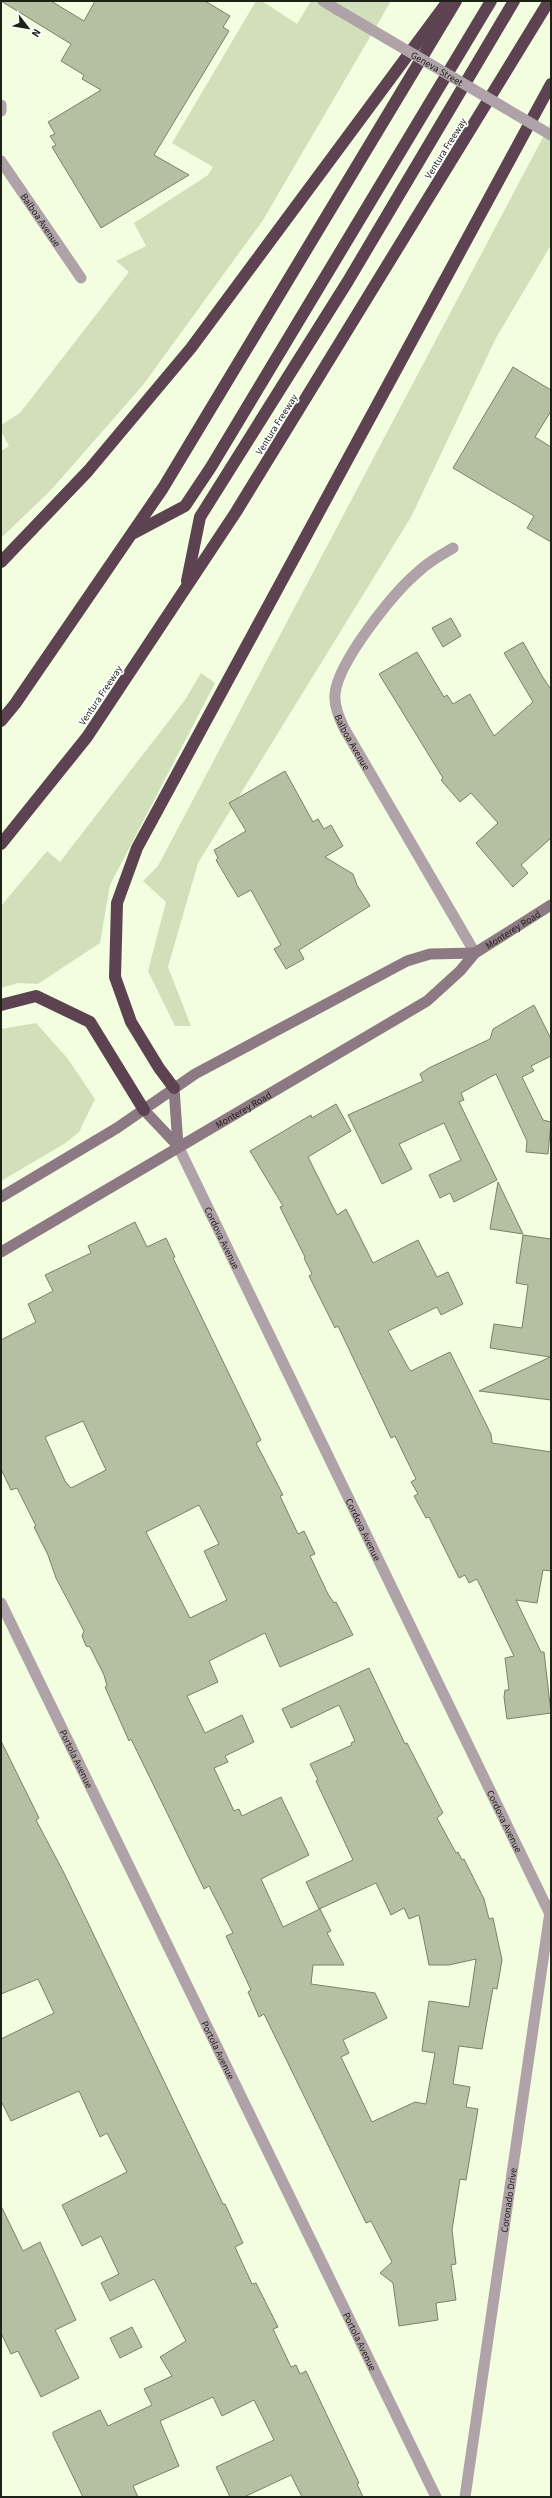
<svg xmlns="http://www.w3.org/2000/svg" width="552" height="2498" font-family="'Source Sans 3',sans-serif">
<style>
.green{fill:#d2dfbb}
.building{fill:#b5c0a3;stroke:#798268;fill-rule:evenodd}
.lines{fill:none;stroke-linecap:round;stroke-linejoin:round}
.minor{stroke:#b0a2a9;stroke-width:11}
.tertiary{stroke:#b0a2a9;stroke-width:11}
.secondary{stroke:#8d7983;stroke-width:11}
.motorway{stroke:#5d4351;stroke-width:12}
.tertiary-bridge{stroke:#b0a2a9;stroke-width:11}
.labels{text-anchor:middle;stroke-width:3.5;stroke-linejoin:round;paint-order:stroke}
.street-label{font-size:10px;fill:#1d2116;stroke:#fff}
</style>
<rect width="100%" height="100%" fill="#f2fedf"/>
<!-- green -->
<g class="green">
<path d="M 256,1 L 262,1 L 297,24 L 311,1 L 391,1 L 263,220 L 143,385 L 51,490 L 1,538 L 1,451 L 9,446 L 1,431 L 1,425 L 20,413 L 129,272 L 116,261 L 146,246 L 134,223 L 208,175 L 213,167 L 172,143 Z"/>
<path d="M 551,122 L 551,245 L 496,338 L 411,517 L 198,863 L 168,967 L 191,1026 L 175,1026 L 148,971 L 166,902 L 143,881 L 158,866 Z"/>
<path d="M 201,673 L 215,683 L 110,885 L 100,943 L 38,984 L 18,983 L 1,988 L 1,906 L 47,851 L 60,862 L 185,700 Z"/>
<path d="M 36,1023 L 68,1059 L 95,1099 L 79,1132 L 64,1144 L 1,1181 L 1,1029 Z"/>
</g>
<!-- building -->
<g class="building">
<path d="M 1,1 L 51,1 L 84,21 L 95,1 L 205,1 L 230,16 L 223,27 L 229,31 L 154,155 L 189,175 L 101,228 L 52,147 L 56,145 L 50,136 L 55,134 L 48,122 L 101,90 L 82,79 L 84,75 L 61,61 L 71,44 Z"/>
<path d="M 513,367 L 551,390 L 551,411 L 535,437 L 551,447 L 551,542 L 527,528 L 534,516 L 453,468 Z"/>
<path d="M 451,618 L 461,636 L 443,647 L 432,628 Z"/>
<path d="M 523,642 L 542,676 L 550,688 L 551,687 L 551,838 L 521,865 L 528,873 L 513,887 L 476,843 L 498,823 L 471,793 L 460,802 L 441,780 L 443,778 L 379,674 L 417,652 L 444,697 L 447,695 L 453,704 L 470,694 L 494,736 L 533,702 L 504,653 Z"/>
<path d="M 285,771 L 313,822 L 318,819 L 324,829 L 331,825 L 343,846 L 325,857 L 353,874 L 357,885 L 370,906 L 299,950 L 304,959 L 286,969 L 274,949 L 281,945 L 251,890 L 238,897 L 216,860 L 218,858 L 214,850 L 246,831 L 229,803 Z"/>
<path d="M 534,1005 L 551,1039 L 551,1056 L 531,1066 L 534,1071 L 522,1077 L 543,1120 L 551,1122 L 548,1154 L 526,1152 L 527,1141 L 496,1074 L 461,1093 L 464,1100 L 459,1102 L 497,1180 L 454,1202 L 450,1193 L 440,1198 L 429,1175 L 461,1160 L 444,1123 L 399,1144 L 412,1169 L 382,1184 L 348,1115 L 423,1081 L 420,1074 L 429,1068 L 490,1039 L 493,1029 Z"/>
<path d="M 336,1104 L 351,1131 L 308,1157 L 337,1215 L 346,1209 L 373,1263 L 418,1240 L 437,1277 L 448,1272 L 463,1304 L 441,1315 L 437,1307 L 388,1331 L 409,1369 L 411,1371 L 450,1352 L 491,1434 L 492,1443 L 551,1452 L 551,1571 L 543,1570 L 537,1603 L 516,1600 L 541,1652 L 544,1652 L 551,1713 L 507,1719 L 504,1697 L 505,1690 L 509,1690 L 505,1658 L 514,1656 L 477,1579 L 469,1583 L 465,1575 L 459,1578 L 429,1517 L 426,1518 L 414,1496 L 418,1494 L 411,1482 L 416,1479 L 395,1436 L 391,1438 L 338,1326 L 335,1328 L 309,1276 L 312,1274 L 304,1258 L 305,1257 L 280,1207 L 283,1206 L 250,1151 L 311,1115 L 312,1118 Z"/>
<path d="M 498,1182 L 523,1234 L 490,1229 Z"/>
<path d="M 135,1222 L 147,1247 L 166,1238 L 175,1257 L 173,1258 L 261,1440 L 256,1443 L 283,1495 L 280,1496 L 298,1534 L 304,1531 L 315,1554 L 310,1556 L 328,1594 L 334,1603 L 336,1602 L 353,1635 L 280,1667 L 265,1633 L 209,1661 L 218,1682 L 187,1696 L 205,1733 L 242,1715 L 254,1742 L 225,1756 L 228,1762 L 214,1768 L 234,1811 L 239,1809 L 242,1816 L 281,1797 L 309,1855 L 261,1879 L 283,1927 L 320,1909 L 331,1931 L 327,1933 L 344,1965 L 313,1965 L 311,1984 L 375,1993 L 387,2018 L 343,2040 L 349,2053 L 341,2057 L 372,2122 L 415,2102 L 426,2104 L 435,2053 L 422,2051 L 429,2001 L 469,2007 L 476,1959 L 449,1965 L 429,1965 L 419,1915 L 409,1919 L 404,1908 L 391,1915 L 376,1883 L 319,1909 L 306,1882 L 353,1860 L 316,1781 L 318,1780 L 310,1764 L 352,1745 L 351,1743 L 355,1741 L 339,1705 L 291,1728 L 282,1709 L 369,1668 L 405,1744 L 407,1743 L 443,1813 L 437,1818 L 456,1853 L 458,1852 L 462,1860 L 464,1859 L 484,1899 L 489,1919 L 493,1918 L 502,1960 L 497,1989 L 493,1988 L 482,2049 L 459,2046 L 453,2084 L 470,2087 L 466,2107 L 478,2109 L 466,2180 L 460,2179 L 452,2230 L 456,2264 L 451,2265 L 456,2300 L 436,2303 L 438,2320 L 399,2326 L 393,2283 L 380,2273 L 392,2262 L 371,2221 L 366,2223 L 264,2014 L 259,2017 L 248,1992 L 251,1990 L 226,1936 L 233,1933 L 209,1886 L 204,1889 L 152,1782 L 131,1739 L 129,1741 L 105,1687 L 107,1686 L 104,1675 L 90,1647 L 86,1646 L 82,1636 L 84,1631 L 56,1578 L 48,1555 L 34,1527 L 36,1526 L 17,1488 L 11,1490 L 1,1469 L 1,1340 L 36,1322 L 28,1304 L 53,1291 L 45,1275 L 91,1253 L 88,1246 ZM 83,1421 L 106,1470 L 71,1488 L 65,1481 L 45,1437 ZM 199,1505 L 219,1544 L 204,1551 L 227,1600 L 190,1618 L 146,1532 Z"/>
<path d="M 523,1235 L 551,1239 L 551,1400 L 479,1391 L 550,1357 L 490,1348 L 494,1324 L 522,1328 L 528,1285 L 516,1283 Z"/>
<path d="M 1,1741 L 39,1818 L 36,1820 L 64,1873 L 223,2204 L 225,2204 L 243,2243 L 235,2247 L 252,2284 L 256,2283 L 278,2327 L 273,2329 L 291,2367 L 296,2365 L 300,2374 L 306,2371 L 359,2483 L 357,2484 L 363,2497 L 302,2497 L 291,2475 L 244,2497 L 230,2497 L 216,2467 L 274,2440 L 254,2400 L 222,2416 L 213,2397 L 160,2421 L 179,2466 L 133,2486 L 138,2497 L 83,2497 L 53,2435 L 53,2432 L 100,2410 L 108,2426 L 152,2405 L 144,2389 L 172,2376 L 160,2357 L 186,2341 L 154,2279 L 110,2301 L 101,2283 L 119,2274 L 101,2236 L 82,2246 L 62,2205 L 127,2172 L 107,2133 L 100,2137 L 79,2091 L 11,2121 L 1,2101 L 1,2039 L 54,2013 L 38,1979 L 1,1994 Z"/>
<path d="M 1,2206 L 23,2251 L 40,2242 L 76,2320 L 55,2330 L 79,2378 L 41,2397 L 18,2351 L 11,2354 L 1,2333 Z"/>
<path d="M 132,2327 L 142,2347 L 120,2358 L 110,2338 Z"/>
</g>
<g class="lines">
<!-- minor -->
<g class="minor">
<path d="M 1,105 L 1,111"/>
<path id="s1" d="M 1,161 L 81,278"/>
<path id="s2" d="M 453,548 C 441,555 428,562 418,572 C 393,593 338,662 335,694 C 334,706 339,717 344,728 L 475,953"/>
<path id="s3" d="M 178,1146 L 549,1912"/>
<path id="s4" d="M 1,1603 L 436,2497"/>
<path id="s5" d="M 465,2497 L 551,1905"/>
</g>
<!-- tertiary -->
<path class="tertiary" d="M 323,1 L 338,10"/>
<!-- secondary -->
<g class="secondary">
<path d="M 174,1088 L 178,1146"/>
<path d="M 144,1110 L 178,1146"/>
<path d="M 1,1197 L 117,1128 L 195,1074 L 407,961 L 430,954 L 475,953"/>
<path id="s6" d="M 1,1252 L 427,1001 L 460,971 L 475,953 L 551,905"/>
</g>
<!-- motorway -->
<g class="motorway">
<path d="M 134,533 L 185,506 L 211,467 L 491,1"/>
<path d="M 1,562 L 88,471 L 191,348 L 448,1"/>
<path d="M 187,581 L 200,517 L 348,281 L 514,1"/>
<path d="M 1,721 L 15,704 L 163,488 L 456,1"/>
<path d="M 1,844 L 87,737 L 236,512 L 549,1"/>
<path d="M 1,1005 L 36,996 L 90,1022 L 144,1110"/>
<path d="M 174,1088 L 159,1068 L 131,1022 L 115,977 L 117,903 L 137,848 L 551,84"/>
</g>
<!-- tertiary-bridge -->
<path class="tertiary-bridge" id="s7" d="M 338,10 L 551,135"/>
</g>
<g class="labels">
<!-- street labels -->
<g class="street-label">
<text dy="4" stroke="none"><textPath href="#s7" startOffset="115">Geneva Street</textPath></text>
<text transform="translate(445 148) rotate(-58)" y="4">Ventura Freeway</text>
<text dy="4" stroke="none"><textPath href="#s1" startOffset="71">Balboa Avenue</textPath></text>
<text transform="translate(276 424) rotate(-58)" y="4">Ventura Freeway</text>
<text transform="translate(100 695) rotate(-56)" y="4">Ventura Freeway</text>
<text dy="4" stroke="none"><textPath href="#s2" startOffset="244">Balboa Avenue</textPath></text>
<text dy="4" stroke="none"><textPath href="#s6" startOffset="607">Monterey Road</textPath></text>
<text dy="4" stroke="none"><textPath href="#s6" startOffset="281">Monterey Road</textPath></text>
<text dy="4" stroke="none"><textPath href="#s3" startOffset="102">Cordova Avenue</textPath></text>
<text dy="4" stroke="none"><textPath href="#s3" startOffset="426">Cordova Avenue</textPath></text>
<text dy="4" stroke="none"><textPath href="#s4" startOffset="173">Portola Avenue</textPath></text>
<text dy="4" stroke="none"><textPath href="#s3" startOffset="750">Cordova Avenue</textPath></text>
<text dy="4" stroke="none"><textPath href="#s4" startOffset="497">Portola Avenue</textPath></text>
<text dy="4" stroke="none"><textPath href="#s5" startOffset="300">Coronado Drive</textPath></text>
<text dy="4" stroke="none"><textPath href="#s4" startOffset="821">Portola Avenue</textPath></text>
</g>
</g>
<!-- border -->
<rect width="552" height="2498" fill="none" stroke="#1d2116" stroke-width="4"/>
<!-- north arrow -->
<g transform="translate(28 28) rotate(121)" stroke="#ffffff" stroke-width="3" paint-order="stroke">
<path d="M0-3L7 15L0 10L-7 15Z" fill="#1d2116"/>
<text y="-6" font-size="11" font-weight="bold" text-anchor="middle" fill="#1d2116">N</text>
</g>
</svg>
